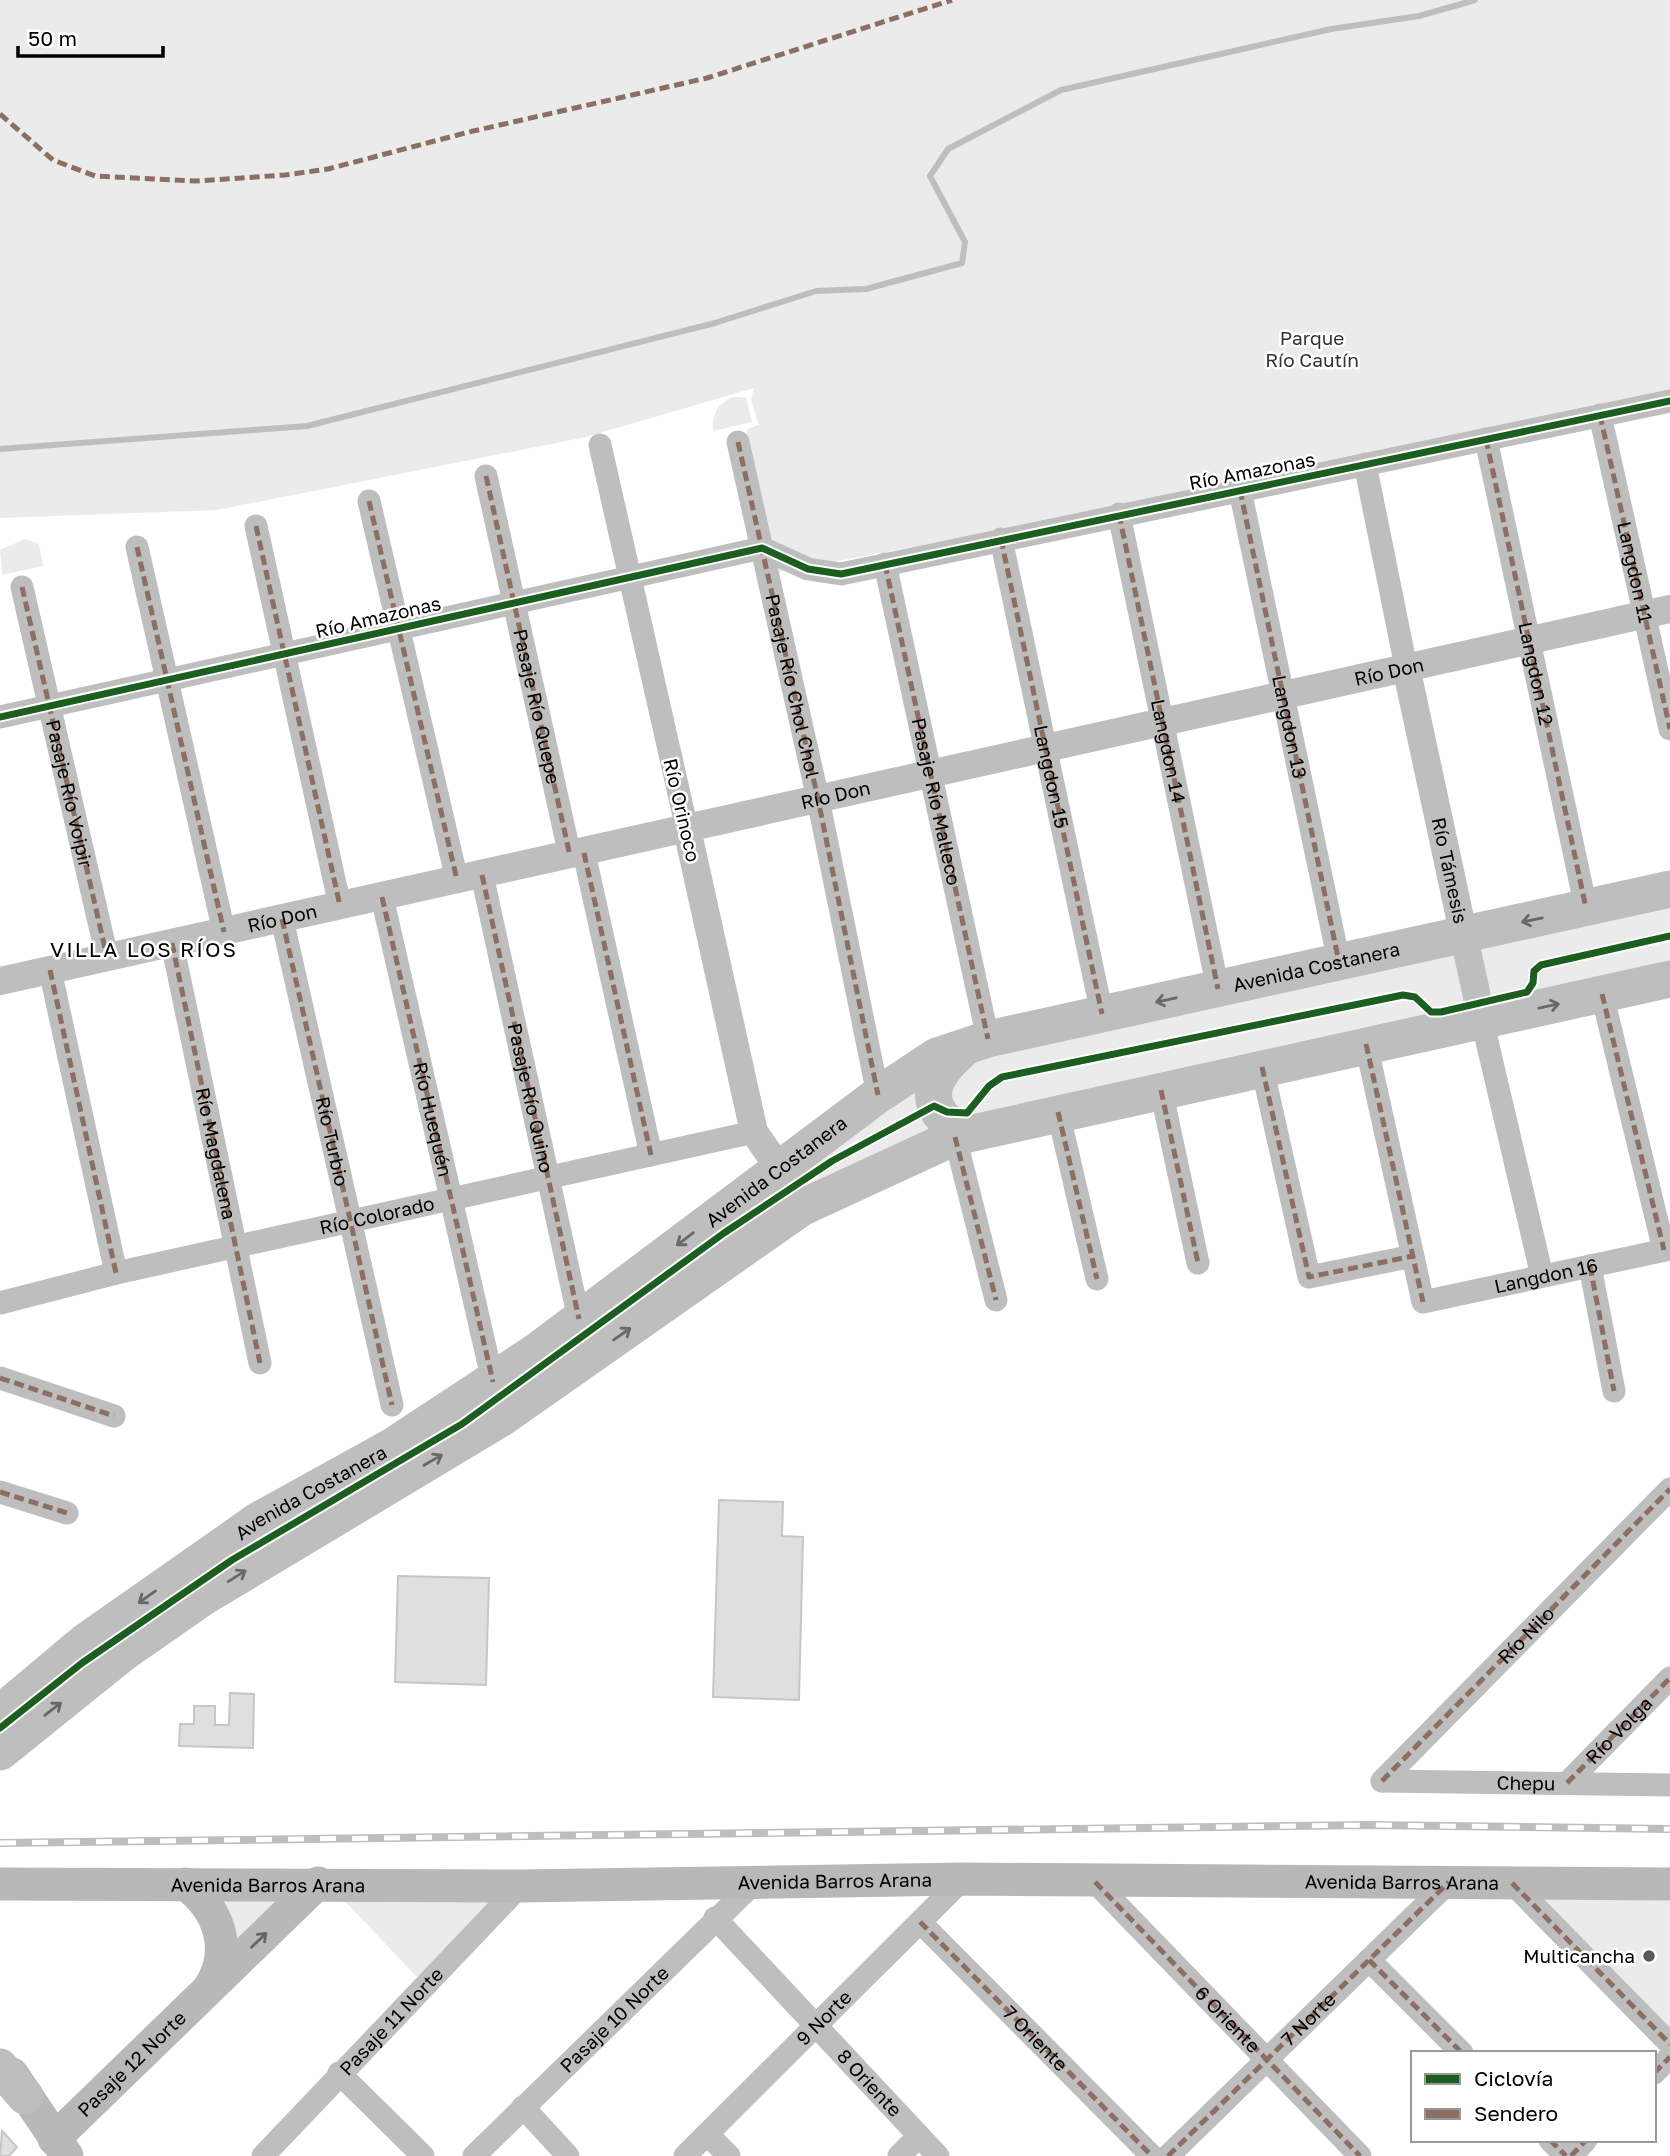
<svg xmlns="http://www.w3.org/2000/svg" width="1670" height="2156" font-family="'Golos Text',sans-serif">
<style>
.green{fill:#ebebeb}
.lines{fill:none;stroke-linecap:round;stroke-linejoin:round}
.stream{stroke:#bebebe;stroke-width:6}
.building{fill:#dfdfdf;stroke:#c6c6c6;stroke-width:2}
.minor{stroke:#bebebe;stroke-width:23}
.tertiary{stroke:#bebebe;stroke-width:28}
.secondary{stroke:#b8b8b8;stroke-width:33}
.primary{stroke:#bebebe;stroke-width:37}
.rail-casing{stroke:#bebebe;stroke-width:8}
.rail{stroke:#fff;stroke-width:5;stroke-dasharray:16;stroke-linecap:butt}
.quiet{stroke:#8d6e63;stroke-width:5;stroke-dasharray:10 5;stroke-linecap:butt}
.cycleway-casing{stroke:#fff;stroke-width:11}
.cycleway{stroke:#1b5e20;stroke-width:7}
.oneway{stroke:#686868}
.oneway2{stroke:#656565}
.poi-dot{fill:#595959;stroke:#fff;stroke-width:2.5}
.labels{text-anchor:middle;stroke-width:5;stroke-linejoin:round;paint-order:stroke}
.park-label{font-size:19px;fill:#323232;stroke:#fff}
.street-label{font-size:19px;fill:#000;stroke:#fff}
.poi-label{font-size:19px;fill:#000;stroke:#fff;text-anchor:end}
.neighbourhood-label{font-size:21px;letter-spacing:2px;fill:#000;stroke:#fff}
</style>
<rect width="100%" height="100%" fill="#fff"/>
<!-- green -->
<g class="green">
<path d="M 0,0 L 1670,0 L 1670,390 L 1024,526 L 779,572 L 750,460 L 747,429 L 759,425 L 751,399 L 754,388 L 586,437 L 217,510 L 0,518 Z"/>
<path d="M 733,397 L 746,397 L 752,422 L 713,431 C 712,414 717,404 733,397 Z"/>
<path d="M 25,539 L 39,544 L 43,566 L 2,575 L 0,550 Z"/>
<path d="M 1670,894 L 1670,973 L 953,1133 L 803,1203 L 785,1169 L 939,1060 Z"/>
<path d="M 207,1893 L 280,1902 L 235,1950 Z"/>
<path d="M 339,1895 L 487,1899 L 491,1908 L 489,1915 L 417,1977 Z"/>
<path d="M 1540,1895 L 1670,1896 L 1670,2028 Z"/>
</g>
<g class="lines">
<!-- stream -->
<path class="stream" d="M 0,449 L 307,426 L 715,323 L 816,291 L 866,289 L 962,263 L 965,242 L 930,176 L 948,149 L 1061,90 L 1331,29 L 1419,16 L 1475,0"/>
</g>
<!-- building -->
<g class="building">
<path d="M 719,1500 L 783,1502 L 782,1536 L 803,1537 L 799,1700 L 713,1697 Z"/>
<path d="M 398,1576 L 489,1578 L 486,1685 L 395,1682 Z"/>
<path d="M 230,1693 L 254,1694 L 253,1748 L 179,1746 L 180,1724 L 194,1724 L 194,1706 L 215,1706 L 215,1725 L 229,1725 Z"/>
<path d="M 2,2131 L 17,2147 L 9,2156 L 0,2156 Z"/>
</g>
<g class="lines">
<!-- minor -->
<g class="minor">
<path id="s1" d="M 1600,415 L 1670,729"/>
<path id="s2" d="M 1486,439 L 1586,908"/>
<path id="s3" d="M 738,442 L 818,799 L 878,1095"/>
<path d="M 600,445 L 687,829"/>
<path d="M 1365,464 L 1406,667"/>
<path id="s4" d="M 486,476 L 570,856"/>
<path d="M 1240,490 L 1339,962"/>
<path d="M 369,501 L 457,880"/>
<path id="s5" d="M 1119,514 L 1218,989"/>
<path d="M 256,526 L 340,906"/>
<path d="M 1001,539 L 1102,1014"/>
<path d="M 137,547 L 224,932"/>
<path d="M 885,564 L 988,1039"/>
<path d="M 22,587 L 107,957"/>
<path d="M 0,717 L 762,548 L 808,569 L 841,574 L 1670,401"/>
<path d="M 584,853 L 651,1155"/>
<path id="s6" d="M 482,875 L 579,1319"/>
<path d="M 382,897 L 493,1382"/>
<path id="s7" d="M 282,919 L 392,1405"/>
<path d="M 172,943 L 260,1363"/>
<path d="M 50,970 L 116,1273"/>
<path d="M 1602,994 L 1664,1250"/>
<path d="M 1482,1020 L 1542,1276"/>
<path id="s8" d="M 1366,1044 L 1423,1302 L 1670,1249"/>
<path d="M 1262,1067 L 1309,1277 L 1413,1256"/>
<path d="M 1161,1090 L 1198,1263"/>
<path d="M 1058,1112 L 1097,1279"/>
<path d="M 955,1137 L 996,1300"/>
<path d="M 1590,1266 L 1614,1391"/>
<path id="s9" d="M 0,1303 L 116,1273 L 754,1132"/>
<path d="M 0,1378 L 114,1416"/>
<path d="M 0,1492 L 67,1513"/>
<path id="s10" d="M 1382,1781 L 1670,1489"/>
<path id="s11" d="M 1382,1781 L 1670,1785"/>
<path d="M 1567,1783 L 1670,1678"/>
<path d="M 1095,1882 L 1360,2156"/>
<path d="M 1512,1883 L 1670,2044"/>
<path id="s12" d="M 715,1918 L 938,2156"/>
<path d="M 920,1922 L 1152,2156"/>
<path d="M 1369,1960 L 1462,2053"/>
<path d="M 339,2073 L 423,2156"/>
<path d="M 1654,2073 L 1670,2057"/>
<path d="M 523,2107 L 568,2156"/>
<path d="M 707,2134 L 729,2156"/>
<path d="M 1550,2140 L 1566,2156"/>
<path id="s13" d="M 263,2156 L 520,1886"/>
<path id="s14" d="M 474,2156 L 755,1882"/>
<path id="s15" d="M 685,2156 L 963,1879"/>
<path d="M 899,2156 L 919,2136"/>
<path id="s16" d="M 1168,2156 L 1449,1882"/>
<path d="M 1571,2156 L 1586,2140"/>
</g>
<!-- tertiary -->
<g class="tertiary">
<path id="s17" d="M 1406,667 L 1482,1020"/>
<path d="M 687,829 L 754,1132 L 779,1168"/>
<path id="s18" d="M 0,981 L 1670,609"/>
</g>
<!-- secondary -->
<g class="secondary">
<path id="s19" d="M 0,1884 L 520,1886 L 963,1879 L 1670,1884"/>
<path d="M 185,1884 C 218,1908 233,1948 211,1985"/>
<path d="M 12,2074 L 67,2156"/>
<path id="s20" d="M 54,2139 L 318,1883"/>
</g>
<!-- primary -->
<g class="primary">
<path d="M 962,1050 C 926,1082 921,1109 965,1134"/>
<path id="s21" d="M 0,1713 L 85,1642 L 259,1520 L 393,1446 L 537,1351 L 878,1095 L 937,1056 L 988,1039 L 1670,889"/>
<path d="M 0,1752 L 123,1653 L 202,1598 L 500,1419 L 801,1208 L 955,1137 L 1670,979"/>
<path d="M 0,2067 L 25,2096"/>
</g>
<!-- rail casing -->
<g class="rail-casing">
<path id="rail" d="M 0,1843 L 1370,1825 L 1670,1829"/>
</g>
<!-- rail -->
<use href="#rail" class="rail"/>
<!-- quiet -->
<g class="quiet">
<path d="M 0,114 L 53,160 L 95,176 L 196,181 L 285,175 L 328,169 L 469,132 L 707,78 L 952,0"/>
<path d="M 1600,415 L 1670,729"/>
<path d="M 1486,439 L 1586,908"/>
<path d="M 738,442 L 818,799 L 878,1095"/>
<path d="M 486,476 L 570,856"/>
<path id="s22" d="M 1240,490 L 1339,962"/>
<path d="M 369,501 L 457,880"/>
<path d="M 1119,514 L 1218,989"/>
<path d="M 256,526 L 340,906"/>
<path id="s23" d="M 1001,539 L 1102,1014"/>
<path d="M 137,547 L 224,932"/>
<path id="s24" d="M 885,564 L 988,1039"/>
<path id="s25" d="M 22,587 L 107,957"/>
<path d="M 584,853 L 651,1155"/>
<path d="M 482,875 L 579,1319"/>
<path id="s26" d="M 382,897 L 493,1382"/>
<path d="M 282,919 L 392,1405"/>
<path id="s27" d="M 172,943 L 260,1363"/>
<path d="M 50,970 L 116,1273"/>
<path d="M 1602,994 L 1664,1250"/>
<path d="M 1366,1044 L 1423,1302"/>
<path d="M 1262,1067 L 1309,1277 L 1413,1256"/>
<path d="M 1161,1090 L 1198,1263"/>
<path d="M 1058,1112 L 1097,1279"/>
<path d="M 955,1137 L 996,1300"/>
<path d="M 1590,1266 L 1614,1391"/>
<path d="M 0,1378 L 114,1416"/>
<path d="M 0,1492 L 67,1513"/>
<path d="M 1382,1781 L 1670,1489"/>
<path id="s28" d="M 1567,1783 L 1670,1678"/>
<path id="s29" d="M 1095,1882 L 1360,2156"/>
<path d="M 1512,1883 L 1670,2044"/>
<path id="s30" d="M 920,1922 L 1152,2156"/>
<path d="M 1369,1960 L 1462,2053"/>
<path d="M 1654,2073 L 1670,2057"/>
<path d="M 1550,2140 L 1566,2156"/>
<path d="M 1168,2156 L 1449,1882"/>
<path d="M 1571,2156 L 1586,2140"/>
</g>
<!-- cycleway casing -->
<g class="cycleway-casing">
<g id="cycleway">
<path d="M 0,717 L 762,548 L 808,569 L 841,574 L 1670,401"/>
<path d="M 0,1728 L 82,1663 L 232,1560 L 462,1424 L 724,1233 L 832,1161 L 934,1106 L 947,1112 L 967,1113 L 989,1086 L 1002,1077 L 1403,995 L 1415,997 L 1431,1012 L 1441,1012 L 1527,992 L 1533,983 L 1534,971 L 1541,965 L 1670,936"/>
</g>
</g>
<!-- cycleway -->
<use href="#cycleway" class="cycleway"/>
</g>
<!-- one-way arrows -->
<defs><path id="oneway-shaft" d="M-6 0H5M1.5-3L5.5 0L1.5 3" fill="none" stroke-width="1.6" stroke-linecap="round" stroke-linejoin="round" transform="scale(1.75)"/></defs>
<g class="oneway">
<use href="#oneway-shaft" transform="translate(1532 920) rotate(168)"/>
<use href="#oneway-shaft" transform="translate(1166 1000) rotate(168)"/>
<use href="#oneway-shaft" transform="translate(1549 1006) rotate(-12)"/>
<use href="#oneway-shaft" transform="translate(685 1239) rotate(143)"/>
<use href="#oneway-shaft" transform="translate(622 1334) rotate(-35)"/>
<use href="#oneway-shaft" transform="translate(433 1460) rotate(-30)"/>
<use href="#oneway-shaft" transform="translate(237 1576) rotate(-32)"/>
<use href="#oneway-shaft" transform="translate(147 1597) rotate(145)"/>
<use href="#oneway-shaft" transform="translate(53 1709) rotate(-38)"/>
</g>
<use class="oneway2" href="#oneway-shaft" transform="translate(259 1940) rotate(-44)"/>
<!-- markers -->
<circle class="poi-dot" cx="1649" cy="1956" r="7"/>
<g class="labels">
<!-- park labels -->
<g class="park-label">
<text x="1312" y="345">Parque<tspan x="1312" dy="22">Río Cautín</tspan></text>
</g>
<!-- street labels -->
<g class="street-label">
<text transform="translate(1252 471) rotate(-11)" y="7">Río Amazonas</text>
<text dy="7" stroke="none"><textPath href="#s1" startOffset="161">Langdon 11</textPath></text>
<text transform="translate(378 617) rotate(-13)" y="7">Río Amazonas</text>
<text dy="7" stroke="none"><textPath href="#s18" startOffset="1423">Río Don</textPath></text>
<text dy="7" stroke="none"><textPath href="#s2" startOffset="240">Langdon 12</textPath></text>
<text dy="7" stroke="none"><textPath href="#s3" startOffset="250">Pasaje Río Chol Chol</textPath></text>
<text dy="7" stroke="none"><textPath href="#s4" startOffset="236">Pasaje Río Quepe</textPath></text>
<text dy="7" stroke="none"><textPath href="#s22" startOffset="242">Langdon 13</textPath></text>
<text dy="7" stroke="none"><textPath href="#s5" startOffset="242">Langdon 14</textPath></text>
<text dy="7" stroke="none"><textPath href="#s23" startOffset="243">Langdon 15</textPath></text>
<text dy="7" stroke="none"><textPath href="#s25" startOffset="212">Pasaje Río Voipir</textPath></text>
<text dy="7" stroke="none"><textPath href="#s18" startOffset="856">Río Don</textPath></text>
<text dy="7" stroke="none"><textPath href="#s24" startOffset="243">Pasaje Río Malleco</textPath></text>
<text transform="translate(682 810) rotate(77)" y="7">Río Orinoco</text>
<text dy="7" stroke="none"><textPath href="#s17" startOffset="208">Río Támesis</textPath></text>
<text dy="7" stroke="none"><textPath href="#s18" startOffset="289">Río Don</textPath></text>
<text dy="7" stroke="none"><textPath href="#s21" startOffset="1536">Avenida Costanera</textPath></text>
<text dy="7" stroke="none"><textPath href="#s6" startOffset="228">Pasaje Río Quino</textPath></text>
<text dy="7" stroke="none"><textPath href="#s26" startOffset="228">Río Huequén</textPath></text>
<text dy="7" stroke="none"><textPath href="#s7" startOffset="228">Río Turbio</textPath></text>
<text dy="7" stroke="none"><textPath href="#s27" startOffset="215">Río Magdalena</textPath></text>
<text dy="7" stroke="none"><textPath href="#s21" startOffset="948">Avenida Costanera</textPath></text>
<text dy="7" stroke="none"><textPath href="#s9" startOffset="387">Río Colorado</textPath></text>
<text dy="7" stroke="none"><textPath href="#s8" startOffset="390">Langdon 16</textPath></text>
<text dy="7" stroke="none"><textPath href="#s21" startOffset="382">Avenida Costanera</textPath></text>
<text dy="7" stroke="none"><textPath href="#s10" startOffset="205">Río Nilo</textPath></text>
<text dy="7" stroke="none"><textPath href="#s28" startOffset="74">Río Volga</textPath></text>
<text dy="7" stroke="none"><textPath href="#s11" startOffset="144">Chepu</textPath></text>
<text dy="7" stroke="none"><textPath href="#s19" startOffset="835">Avenida Barros Arana</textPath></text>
<text dy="7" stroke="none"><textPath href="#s19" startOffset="1402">Avenida Barros Arana</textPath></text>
<text dy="7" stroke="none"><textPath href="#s19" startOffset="268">Avenida Barros Arana</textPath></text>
<text dy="7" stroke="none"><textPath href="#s14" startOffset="196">Pasaje 10 Norte</textPath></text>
<text dy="7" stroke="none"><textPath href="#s15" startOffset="196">9 Norte</textPath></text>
<text dy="7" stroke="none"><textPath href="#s29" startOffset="191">6 Oriente</textPath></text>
<text dy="7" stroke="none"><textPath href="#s16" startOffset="196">7 Norte</textPath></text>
<text dy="7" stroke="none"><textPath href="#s13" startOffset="186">Pasaje 11 Norte</textPath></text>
<text dy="7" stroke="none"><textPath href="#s30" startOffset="164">7 Oriente</textPath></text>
<text dy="7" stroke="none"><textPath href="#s20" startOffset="108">Pasaje 12 Norte</textPath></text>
<text dy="7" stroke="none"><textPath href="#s12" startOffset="226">8 Oriente</textPath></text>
</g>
<!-- poi labels -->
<g class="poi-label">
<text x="1635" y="1963">Multicancha</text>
</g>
<!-- neighbourhood labels -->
<g class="neighbourhood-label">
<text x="144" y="957">VILLA LOS RÍOS</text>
</g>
</g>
<!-- legend -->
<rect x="1411" y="2051" width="245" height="91" fill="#ffffff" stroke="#999999" stroke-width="2"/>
<rect x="1425" y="2074" width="35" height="10" fill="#1b5e20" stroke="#999999" stroke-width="2"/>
<text x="1474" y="2086" font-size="21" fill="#000000">Ciclovía</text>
<rect x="1425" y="2109" width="35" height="10" fill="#8d6e63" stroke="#999999" stroke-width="2"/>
<text x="1474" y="2121" font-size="21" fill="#000000">Sendero</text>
<!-- scale -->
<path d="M18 46v10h145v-10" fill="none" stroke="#000000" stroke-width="3.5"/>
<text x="28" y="46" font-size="21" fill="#000000" stroke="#ffffff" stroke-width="5" paint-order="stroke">50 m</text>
</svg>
